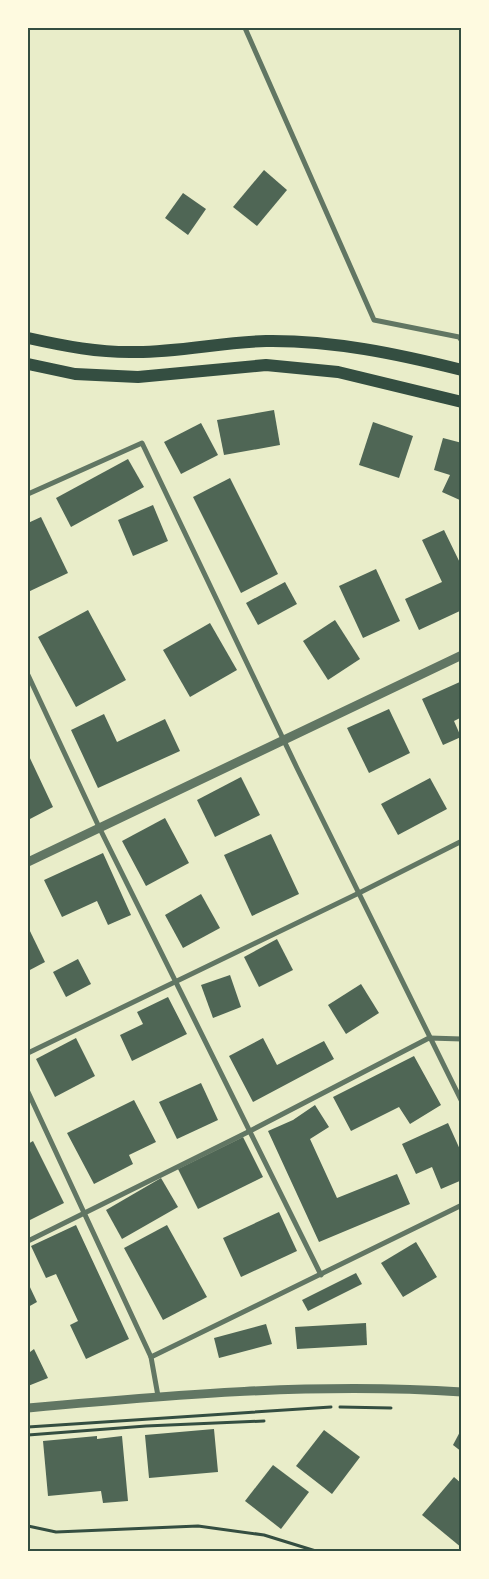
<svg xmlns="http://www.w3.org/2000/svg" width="489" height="1579" font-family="'Zilla Slab',serif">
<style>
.building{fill:#4f6655}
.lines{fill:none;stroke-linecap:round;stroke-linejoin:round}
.path{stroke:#344e41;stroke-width:3}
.minor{stroke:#617663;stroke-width:5}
.tertiary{stroke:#617663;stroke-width:9}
.primary{stroke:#344e41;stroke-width:12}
.neatline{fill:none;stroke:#344e41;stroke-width:2}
</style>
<rect width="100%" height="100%" fill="#e9edc9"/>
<!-- building -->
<g class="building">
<path d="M 264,170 L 287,190 L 257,226 L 233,207 Z"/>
<path d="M 183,193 L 206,209 L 188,235 L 165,218 Z"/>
<path d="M 274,410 L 280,445 L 224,455 L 217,420 Z"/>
<path d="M 373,422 L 413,436 L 399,478 L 359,465 Z"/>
<path d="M 201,423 L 218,455 L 181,474 L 164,442 Z"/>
<path d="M 443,438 L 462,443 L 462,501 L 442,492 L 450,475 L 434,470 Z"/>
<path d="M 128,459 L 144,487 L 71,527 L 56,498 Z"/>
<path d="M 230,478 L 278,574 L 241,593 L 193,497 Z"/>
<path d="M 153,505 L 168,541 L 133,556 L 118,520 Z"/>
<path d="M 41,517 L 68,573 L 28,592 L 28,523 Z"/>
<path d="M 444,530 L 462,567 L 462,610 L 419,630 L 405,599 L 442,582 L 422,540 Z"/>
<path d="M 376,569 L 400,621 L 363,638 L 339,586 Z"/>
<path d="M 285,582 L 297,604 L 258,625 L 246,603 Z"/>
<path d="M 88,610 L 126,680 L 76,707 L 38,637 Z"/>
<path d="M 335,620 L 360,659 L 328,680 L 303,641 Z"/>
<path d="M 210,623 L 237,670 L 190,697 L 163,650 Z"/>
<path d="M 462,681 L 462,717 L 454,721 L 461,737 L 443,745 L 422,699 Z"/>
<path d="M 389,709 L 410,753 L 369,773 L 347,728 Z"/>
<path d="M 104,714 L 117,742 L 165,719 L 180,751 L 98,788 L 71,730 Z"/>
<path d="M 28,754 L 53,807 L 28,820 Z"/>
<path d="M 241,777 L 260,815 L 215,837 L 197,800 Z"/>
<path d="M 430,778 L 447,809 L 398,835 L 381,804 Z"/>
<path d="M 165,818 L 189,863 L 146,886 L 122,841 Z"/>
<path d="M 271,834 L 299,894 L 252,916 L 224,855 Z"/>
<path d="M 103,853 L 131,915 L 108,925 L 97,901 L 62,917 L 44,880 Z"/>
<path d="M 201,894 L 220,928 L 183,948 L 165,915 Z"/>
<path d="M 28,927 L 45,962 L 28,971 Z"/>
<path d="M 277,939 L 293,970 L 259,987 L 244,957 Z"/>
<path d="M 78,959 L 91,984 L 66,997 L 53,972 Z"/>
<path d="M 230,975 L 241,1007 L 213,1018 L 201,985 Z"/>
<path d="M 361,984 L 379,1013 L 346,1034 L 328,1005 Z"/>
<path d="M 168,997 L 187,1034 L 132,1061 L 120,1035 L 143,1024 L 137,1012 Z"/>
<path d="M 76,1038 L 95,1076 L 55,1097 L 36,1059 Z"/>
<path d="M 263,1038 L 277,1065 L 324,1041 L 334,1059 L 253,1102 L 229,1056 Z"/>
<path d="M 414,1056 L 441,1105 L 410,1124 L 399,1107 L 351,1131 L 333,1097 Z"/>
<path d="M 201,1083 L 218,1120 L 177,1139 L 159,1102 Z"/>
<path d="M 134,1100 L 156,1142 L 129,1155 L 133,1164 L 94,1184 L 67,1133 Z"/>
<path d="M 315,1105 L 329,1127 L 310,1139 L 337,1198 L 397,1174 L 410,1204 L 319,1242 L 268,1131 L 293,1120 Z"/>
<path d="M 448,1123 L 462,1154 L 462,1180 L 441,1189 L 432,1167 L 416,1174 L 402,1144 Z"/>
<path d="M 243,1137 L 263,1177 L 198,1209 L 178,1169 Z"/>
<path d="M 33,1141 L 64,1203 L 28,1221 L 28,1144 Z"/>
<path d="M 161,1178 L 178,1207 L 122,1239 L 106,1210 Z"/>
<path d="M 279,1212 L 297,1251 L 241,1277 L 223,1238 Z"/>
<path d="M 76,1225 L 129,1339 L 86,1359 L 70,1325 L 78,1321 L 56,1274 L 46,1278 L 31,1246 Z"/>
<path d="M 167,1225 L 207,1297 L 163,1320 L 124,1248 Z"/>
<path d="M 416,1242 L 437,1277 L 403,1297 L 381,1263 Z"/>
<path d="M 356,1273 L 362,1284 L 308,1311 L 302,1300 Z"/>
<path d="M 28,1283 L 37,1302 L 28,1307 Z"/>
<path d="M 366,1323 L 367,1345 L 297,1349 L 295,1327 Z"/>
<path d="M 266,1324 L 272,1344 L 219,1358 L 214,1338 Z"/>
<path d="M 28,1344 L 30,1352 L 34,1349 L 48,1378 L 28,1386 Z"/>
<path d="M 462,1428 L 462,1452 L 453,1445 Z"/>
<path d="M 214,1429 L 218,1472 L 149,1478 L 145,1435 Z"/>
<path d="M 324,1430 L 360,1457 L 332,1494 L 296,1466 Z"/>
<path d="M 97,1436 L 97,1439 L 122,1436 L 128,1501 L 103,1503 L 101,1491 L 48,1496 L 43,1441 Z"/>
<path d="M 273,1465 L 309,1492 L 281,1529 L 245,1501 Z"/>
<path d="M 454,1477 L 462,1484 L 462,1548 L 422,1515 Z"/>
</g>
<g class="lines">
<!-- path -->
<g class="path">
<path d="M 340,1407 L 391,1408"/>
<path d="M 28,1427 L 331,1407"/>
<path d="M 28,1435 L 146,1426 L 264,1421"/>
<path d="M 28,1526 L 56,1532 L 198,1526 L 264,1535 L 319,1552"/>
</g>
<!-- minor -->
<g class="minor">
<path d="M 245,28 L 374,320 L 459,337 L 462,341"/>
<path d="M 28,494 L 142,443 L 297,768 L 462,1102"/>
<path d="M 28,675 L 99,827 L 321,1275"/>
<path d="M 28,1053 L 359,893 L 462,841"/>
<path d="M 28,1092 L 151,1357"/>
<path d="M 28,1241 L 250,1131 L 429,1038 L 462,1039"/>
<path d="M 158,1396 L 151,1357 L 462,1205"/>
</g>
<!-- tertiary -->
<g class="tertiary">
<path d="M 28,862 L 462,655"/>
<path d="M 28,1408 C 171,1395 317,1382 462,1392"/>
</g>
<!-- primary -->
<g class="primary">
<path d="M 28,338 C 64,346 99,353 137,352 C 180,352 223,342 266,341 C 332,340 398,354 462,370"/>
<path d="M 28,364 L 75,374 L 138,377 L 266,365 L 338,372 L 462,402"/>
</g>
</g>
<!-- border -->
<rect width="489" height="1579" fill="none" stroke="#fefae0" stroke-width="58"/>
<rect x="29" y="29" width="431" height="1521" class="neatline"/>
</svg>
